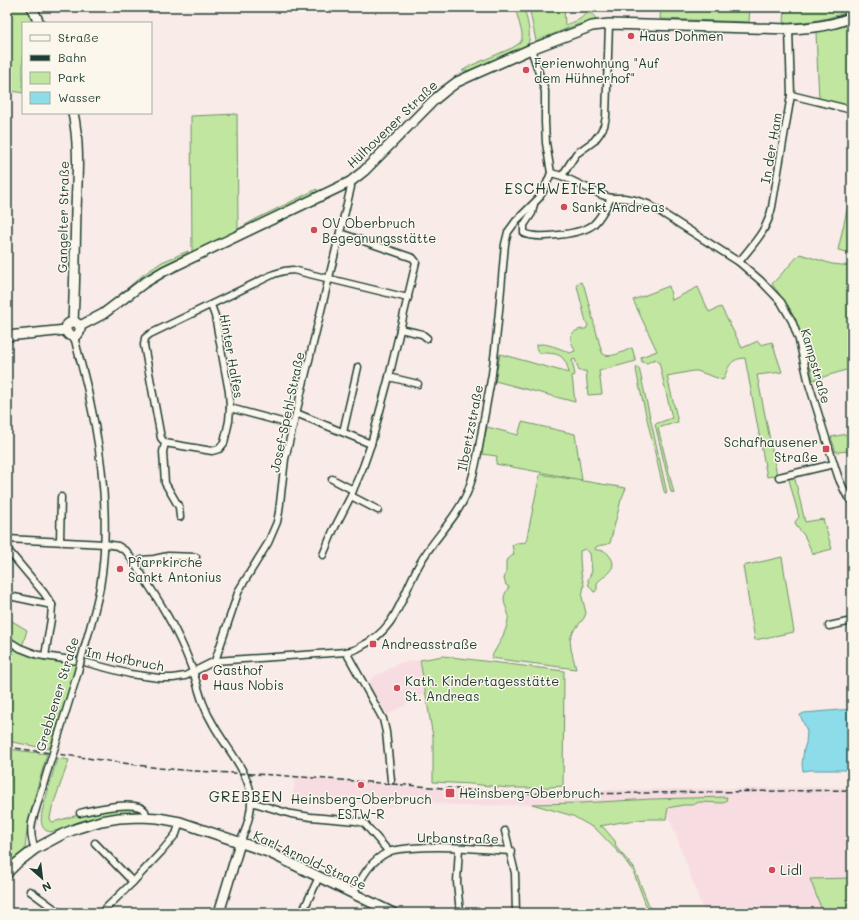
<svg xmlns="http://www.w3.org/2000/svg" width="859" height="920" font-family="Mali,sans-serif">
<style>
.built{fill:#f7dde2}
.green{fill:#c0e6a0;stroke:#70926a}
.water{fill:#8cdce9;stroke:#609ca1}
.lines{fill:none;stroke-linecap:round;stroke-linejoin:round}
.street-casing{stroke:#1f3d34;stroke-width:9}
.secondary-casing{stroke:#1f3d34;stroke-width:12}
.street{stroke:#fbf7ec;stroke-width:6}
.secondary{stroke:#fbf7ec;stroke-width:9}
.rail{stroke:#1f3d34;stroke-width:1.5;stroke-dasharray:6 3;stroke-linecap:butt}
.street-bridge-casing{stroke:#1f3d34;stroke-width:9;stroke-linecap:butt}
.street-bridge{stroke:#fbf7ec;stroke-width:6}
.poi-dot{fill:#d1495b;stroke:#fbf7ec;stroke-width:1.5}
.labels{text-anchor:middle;stroke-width:3;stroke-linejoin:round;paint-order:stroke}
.poi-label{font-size:13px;fill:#1f3d34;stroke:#fbf7ec;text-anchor:start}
.street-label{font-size:13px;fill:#1f3d34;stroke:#fbf7ec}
.quarter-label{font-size:15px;letter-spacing:1px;fill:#1f3d34;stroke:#fbf7ec}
</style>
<rect width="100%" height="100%" fill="#f9ebe7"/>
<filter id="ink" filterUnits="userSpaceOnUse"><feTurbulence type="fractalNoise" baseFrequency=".025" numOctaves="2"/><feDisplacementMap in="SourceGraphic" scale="8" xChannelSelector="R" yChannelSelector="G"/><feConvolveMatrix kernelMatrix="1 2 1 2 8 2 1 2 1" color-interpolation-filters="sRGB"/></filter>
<g filter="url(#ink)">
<!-- built -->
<g class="built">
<path d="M 420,660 L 425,694 L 387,715 L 379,700 L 377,700 L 367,683 L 371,680 L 371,678 L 400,663 Z"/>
<path d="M 296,776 L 429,787 L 510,791 L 852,787 L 852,913 L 704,913 L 669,816 L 666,816 L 668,808 L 683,805 L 693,805 L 699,802 L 723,803 L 726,801 L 652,799 L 581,803 L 463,806 L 427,802 L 417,800 L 407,802 L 387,808 L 386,805 L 292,798 Z"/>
</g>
<!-- green -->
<g class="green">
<path d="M 7,7 L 28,7 L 36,23 L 23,23 L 23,93 L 7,90 Z"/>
<path d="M 515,7 L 524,7 C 526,17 533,37 527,46 C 514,52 475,72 462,71 L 470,66 L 512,48 L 520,43 L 522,39 L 522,33 Z"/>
<path d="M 529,7 L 564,7 L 565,25 C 569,23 576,22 580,19 C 582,18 583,16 584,15 C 590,11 595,15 596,20 C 577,23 555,34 536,41 Z"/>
<path d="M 661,7 L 750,7 L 749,22 L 660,19 Z"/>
<path d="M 785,7 L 852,7 L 852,10 C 830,19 808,23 784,23 Z"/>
<path d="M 852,20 L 852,107 L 819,99 L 816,33 L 815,30 Z"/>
<path d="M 237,114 L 238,229 L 258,218 L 317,189 L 317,192 L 192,252 L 191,116 Z"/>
<path d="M 851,192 L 852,192 L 852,253 L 838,250 Z"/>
<path d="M 188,251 L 188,253 C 162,265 141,278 118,296 L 119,295 L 143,275 L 162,262 Z"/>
<path d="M 800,254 L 832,264 L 852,266 L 852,384 L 850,372 L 846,370 L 813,380 C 807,344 795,314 772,284 Z"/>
<path d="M 580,282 L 582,283 L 584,286 L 602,353 C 609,360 624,351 632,348 L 636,361 L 599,371 L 602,394 L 588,395 L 586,371 L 579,371 L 575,359 L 572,360 L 575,375 L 572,376 L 575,402 L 495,381 L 500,354 L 569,373 C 565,353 557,353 539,353 L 536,348 C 536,347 536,346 537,345 C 543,341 564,350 570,353 L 575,351 C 573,345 566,335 576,331 C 579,329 583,329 586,329 L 588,325 L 586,322 L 577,286 L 577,284 Z"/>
<path d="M 669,286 L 672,300 L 698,287 L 709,312 L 721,307 L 742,348 L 758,341 L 761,345 L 772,342 L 782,372 L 757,375 L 777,475 L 767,477 L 745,358 C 729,359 729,367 723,380 L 697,371 L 693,371 L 667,376 L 678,422 L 658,428 L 674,493 L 671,492 L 655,424 L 672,418 L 659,362 L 655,359 L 647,363 L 642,362 L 641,357 L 657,351 L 633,300 Z"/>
<path d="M 637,367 L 639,368 L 667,493 L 665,493 L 664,491 L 639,385 L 636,369 Z"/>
<path d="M 522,422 L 575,434 L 582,480 L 496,464 L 497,456 L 481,454 L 487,427 L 518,435 Z"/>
<path d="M 852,433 L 852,451 L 836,452 L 831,437 Z"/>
<path d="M 540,474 L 626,488 L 621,500 L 610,543 C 606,546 600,544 596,547 L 595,549 L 596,550 C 601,550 605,550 608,554 C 621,568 605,574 597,583 L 597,589 L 595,592 L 594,592 L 589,586 L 588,580 L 592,571 L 590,553 L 585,549 L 580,551 L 580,559 L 581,573 L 584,585 L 582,597 L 586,613 L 584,618 L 573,632 L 570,639 L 571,649 L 576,669 L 491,658 C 497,646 506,634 508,620 C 510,611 504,607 504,599 C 504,594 507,590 509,587 L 506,585 L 504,579 L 506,572 L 506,561 L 514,554 L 512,545 C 517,542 521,543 526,542 Z"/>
<path d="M 794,475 L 805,522 L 823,519 L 832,549 L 813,554 L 804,535 L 797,527 L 795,522 L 799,517 L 788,476 Z"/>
<path d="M 782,557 L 794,632 L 755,640 L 743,566 Z"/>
<path d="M 7,618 L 27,630 L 22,647 L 7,639 Z"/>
<path d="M 13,647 L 24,652 L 43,659 L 61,660 L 79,664 L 49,749 L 7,741 L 7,664 Z"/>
<path d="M 443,656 L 564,671 L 563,786 L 538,788 L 509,788 L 471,784 L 433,782 L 433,737 L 420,660 Z"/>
<path d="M 7,749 L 47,754 C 38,786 27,817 25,850 L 7,865 Z"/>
<path d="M 57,758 L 69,760 L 52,808 L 50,818 L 51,821 L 53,822 L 78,815 L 124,807 L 140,810 L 141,812 C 116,813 97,816 74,824 C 68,826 53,834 47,831 C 40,828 41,818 42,812 Z"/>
<path d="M 727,797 L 726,801 L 723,803 L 699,802 L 693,805 L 683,805 L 668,808 L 666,819 L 646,819 L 622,822 L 600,826 L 604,828 L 615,841 L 616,847 L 634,868 L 652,913 L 649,913 L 633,871 L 622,856 L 597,830 L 594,828 L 573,816 L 532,804 L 581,803 L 652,799 Z"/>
<path d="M 852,878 L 852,913 L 823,913 L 810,879 Z"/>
</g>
<!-- water -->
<path class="water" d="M 852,709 L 852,770 L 811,770 L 803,771 L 802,764 L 804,749 L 806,743 L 807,731 L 800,715 L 804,713 Z"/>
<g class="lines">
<!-- street casing -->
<g class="street-casing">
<g id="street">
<path d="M 791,95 L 852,110"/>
<path d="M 551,173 L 562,176 L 602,195 L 611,198 L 624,198 L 635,200 L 648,204 L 739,262 L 761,281 L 781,302 L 792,321 L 799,340 L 809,384 L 834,464 L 839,479 L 846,494 L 852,502"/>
<path d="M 562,176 L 576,154 L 594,141 L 600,133 L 604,126 L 606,117 L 609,24"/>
<path d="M 534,204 L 532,213 L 524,225 L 524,233 C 536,240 583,234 594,224 C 601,217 606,207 611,198"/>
<path d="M 739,262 C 754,243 767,231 772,207 L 791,95 L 789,29"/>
<path d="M 211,305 L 215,316 L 229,392 L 230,408 L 229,421 L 224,443 L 219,449 L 212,451 L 165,443 L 161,438 L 144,345 L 145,338 L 150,334 L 274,274 L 284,271 L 293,270 L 408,298"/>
<path d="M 400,329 L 422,334 L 427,338"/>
<path d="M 74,336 C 79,358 86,379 90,401 C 103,459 110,528 100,587 C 96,608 90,628 84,649"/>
<path d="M 389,377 L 418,384"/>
<path d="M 230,408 L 293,425"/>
<path d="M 296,413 L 371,444 L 389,377 L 416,262 L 413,258 L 340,233"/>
<path d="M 343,432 L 358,367"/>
<path d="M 165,443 L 163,452 L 165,483 L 179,507 L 180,517"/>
<path d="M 779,477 L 834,464"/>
<path d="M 332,479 L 353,490"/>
<path d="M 351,496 L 378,510"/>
<path d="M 7,539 L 105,544 L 118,546 L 127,552 C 148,584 170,616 185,651 C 188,658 191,666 194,674 C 199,691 203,708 213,724 C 225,746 244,766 250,790 C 254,806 247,828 240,843"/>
<path d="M 60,541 L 61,497"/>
<path d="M 7,549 L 44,593 L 52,605"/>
<path d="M 323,555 L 333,531 L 351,496 L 353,490 L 363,467 L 371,444"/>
<path d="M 135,565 L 142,560 L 154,559 L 168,556 L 196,557"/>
<path d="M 14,597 L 52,605"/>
<path d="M 829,626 L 852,621"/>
<path d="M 7,640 L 20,648 L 38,655 L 84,662 L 130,674 L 159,678 L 173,678 L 185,676 L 215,661 L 346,652 C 351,651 356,650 360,647 C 398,629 401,596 420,563 C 434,538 456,519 467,493 C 476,472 479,446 483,424 C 486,408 489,391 492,374 C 498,330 501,287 505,244 L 508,232 L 516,221 L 539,198 L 545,188 L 551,173 L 546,143 L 545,122 L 545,91 L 531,49"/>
<path d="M 346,652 L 383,719 L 386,732 L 391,780"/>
<path d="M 45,656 L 51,619 L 52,605"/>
<path d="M 215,661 L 239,590 L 268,543 L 277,522 L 279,512 L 285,459 L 351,187 L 350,182"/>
<path d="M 58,737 L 77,675"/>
<path d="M 251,802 L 291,814 L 311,817 L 356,821 L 364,823 L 389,852"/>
<path d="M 80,813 C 92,810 137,799 145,811 C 146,813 146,815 146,817"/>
<path d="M 505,831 L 515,873 L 516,913"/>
<path d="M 95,843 L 133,882"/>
<path d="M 459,848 L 457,882 L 460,913"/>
<path d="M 35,849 C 31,839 30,832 32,822 L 48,769"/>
<path d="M 30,891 L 60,913"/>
<path d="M 353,894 C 363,876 369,862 388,852 C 395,849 404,849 412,848 C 445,845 478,849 511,851"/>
<path d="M 101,913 L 133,882 L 162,851 L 176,834 L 180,822"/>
<path d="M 302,913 L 319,877"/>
</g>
</g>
<!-- secondary casing -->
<g class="secondary-casing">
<g id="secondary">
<path d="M 32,7 L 39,23"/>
<path d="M 73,321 C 75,285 75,248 76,211 C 77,179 80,145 73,113"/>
<circle cx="73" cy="329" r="7"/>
<path d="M 80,326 L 103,314 L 144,283 L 164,271 L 350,182 L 364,171 L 434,100 L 445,91 L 457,82 L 470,76 L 531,49 L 579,31 L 592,26 L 609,24 L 789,29 C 810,28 832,26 852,17"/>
<path d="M 7,336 L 66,330"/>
<path d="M 7,873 L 17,863 L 35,849 L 63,834 L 78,828 L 101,821 L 119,818 L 141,817 L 158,818 L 180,822 L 268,852 L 393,913"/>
<path d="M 219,913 L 240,843"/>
</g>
</g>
<!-- street -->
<use href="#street" class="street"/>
<!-- secondary -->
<use href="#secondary" class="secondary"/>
<!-- rail -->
<path class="rail" d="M 7,747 L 159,768 L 193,771 L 274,775 L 354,781 L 509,793 L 576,794 L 852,790"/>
<!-- street-bridge casing -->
<g class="street-bridge-casing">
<g id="street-bridge">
<path d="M 77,675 L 84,649"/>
<path d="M 48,769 L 58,737"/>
</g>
</g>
<!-- street-bridge -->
<use href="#street-bridge" class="street-bridge"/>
</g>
</g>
<!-- markers -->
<g class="poi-dot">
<circle cx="631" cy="36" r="4"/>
<circle cx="526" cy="70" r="4"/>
<circle cx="564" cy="207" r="4"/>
<circle cx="314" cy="230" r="4"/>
<rect x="822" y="445" width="8" height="8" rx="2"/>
<circle cx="120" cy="569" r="4"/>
<rect x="369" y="640" width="8" height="8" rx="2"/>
<circle cx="205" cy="677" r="4"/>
<circle cx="397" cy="688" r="4"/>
<circle cx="361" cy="785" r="4"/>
<rect x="445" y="788" width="10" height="10" rx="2"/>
<circle cx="772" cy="870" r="4"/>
</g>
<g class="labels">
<!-- poi labels -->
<g class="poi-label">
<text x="639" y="41">Haus Dohmen</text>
<text x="534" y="68">Ferienwohnung "Auf<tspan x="534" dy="15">dem Hühnerhof"</tspan></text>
<text x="572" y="212">Sankt Andreas</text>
<text x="322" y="228">OV Oberbruch<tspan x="322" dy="15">Begegnungsstätte</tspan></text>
<text x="818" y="447" text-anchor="end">Schafhausener<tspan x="818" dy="15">Straße</tspan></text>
<text x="128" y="567">Pfarrkirche<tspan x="128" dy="15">Sankt Antonius</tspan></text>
<text x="381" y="649">Andreasstraße</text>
<text x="213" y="675">Gasthof<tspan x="213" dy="15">Haus Nobis</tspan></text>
<text x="405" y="686">Kath. Kindertagesstätte<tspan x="405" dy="15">St. Andreas</tspan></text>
<text x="459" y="798">Heinsberg-Oberbruch</text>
<text x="361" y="804" text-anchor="middle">Heinsberg-Oberbruch<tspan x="361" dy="15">ESTW-R</tspan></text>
<text x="780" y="875">Lidl</text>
</g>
<!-- street labels -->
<g class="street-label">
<text transform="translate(392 124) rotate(-44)" y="5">Hülhovener Straße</text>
<text transform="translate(771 148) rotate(-80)" y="5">In der Ham</text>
<text transform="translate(63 217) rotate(-89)" y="5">Gangelter Straße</text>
<text transform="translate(232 356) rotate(80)" y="5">Hinter Halfes</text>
<text transform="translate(816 366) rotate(74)" y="5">Kampstraße</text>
<text transform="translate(287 412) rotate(-78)" y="5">Josef-Spehl-Straße</text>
<text transform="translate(470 428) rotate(-79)" y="5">Ilbertzstraße</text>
<text transform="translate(125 659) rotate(11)" y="5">Im Hofbruch</text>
<text transform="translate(57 694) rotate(-73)" y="5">Grebbener Straße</text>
<text transform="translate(458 838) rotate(1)" y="5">Urbanstraße</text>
<text transform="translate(310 860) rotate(25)" y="5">Karl-Arnold-Straße</text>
</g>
<!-- quarter labels -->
<g class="quarter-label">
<text x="556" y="194">ESCHWEILER</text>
<text x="246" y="802">GREBBEN</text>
</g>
</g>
<!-- margin -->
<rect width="859" height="920" fill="none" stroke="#fbf7ec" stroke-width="24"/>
<rect x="12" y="12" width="835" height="896" fill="none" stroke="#1f3d34" stroke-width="1.5" filter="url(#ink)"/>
<!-- legend -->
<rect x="22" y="22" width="130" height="92" fill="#fbf7ec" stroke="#a3ada2"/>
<rect x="30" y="35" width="20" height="6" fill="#fbf7ec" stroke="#a3ada2"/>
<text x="58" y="42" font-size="12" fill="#1f3d34">Straße</text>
<rect x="30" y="55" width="20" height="6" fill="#1f3d34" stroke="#a3ada2"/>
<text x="58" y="62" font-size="12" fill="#1f3d34">Bahn</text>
<rect x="30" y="72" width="20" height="12" fill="#c0e6a0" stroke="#a3ada2"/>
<text x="58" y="82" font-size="12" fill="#1f3d34">Park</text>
<rect x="30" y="92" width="20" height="12" fill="#8cdce9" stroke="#a3ada2"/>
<text x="58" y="102" font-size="12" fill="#1f3d34">Wasser</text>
<!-- north arrow -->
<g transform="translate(42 878) rotate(152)" stroke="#fbf7ec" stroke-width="3" paint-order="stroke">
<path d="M0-3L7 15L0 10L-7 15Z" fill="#1f3d34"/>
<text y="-6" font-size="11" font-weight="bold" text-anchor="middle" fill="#1f3d34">N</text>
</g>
</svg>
